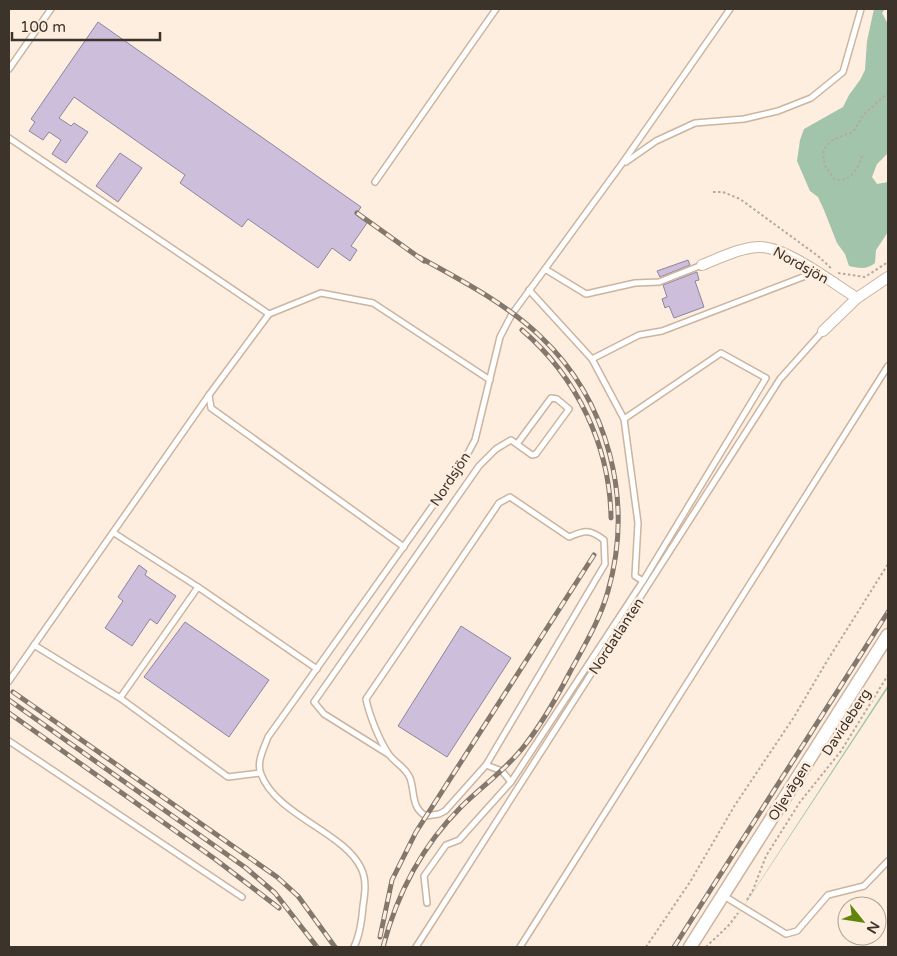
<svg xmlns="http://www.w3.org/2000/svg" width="897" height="956" font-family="'Varela Round',sans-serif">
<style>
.forest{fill:#a1c4aa}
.building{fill:#cdbfdb;stroke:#90839d}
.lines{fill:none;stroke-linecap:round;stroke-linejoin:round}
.service-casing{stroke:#ccb49f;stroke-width:8}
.minor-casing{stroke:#ccb49f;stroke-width:12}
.tertiary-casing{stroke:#ccb49f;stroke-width:15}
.path{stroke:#b6a99d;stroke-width:2;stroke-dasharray:2.5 2.5;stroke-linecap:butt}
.service{stroke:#fff;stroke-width:5}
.minor{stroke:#fff;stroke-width:10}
.tertiary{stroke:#fff;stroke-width:12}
.rail-casing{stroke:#83786d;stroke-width:5}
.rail{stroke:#fdeee0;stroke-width:3;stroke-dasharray:9;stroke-linecap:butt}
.labels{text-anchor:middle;stroke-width:5;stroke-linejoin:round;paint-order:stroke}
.street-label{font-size:14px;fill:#3c332a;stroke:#fdeee0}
</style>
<rect width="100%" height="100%" fill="#fdeee0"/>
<!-- forest -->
<g class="forest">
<path d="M 874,9 L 885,9 L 882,13 L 888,24 L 888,153 L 877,164 L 872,177 L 877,184 L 888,182 L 888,232 L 876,250 L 875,263 C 867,270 858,268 849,266 L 845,254 L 837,243 L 824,210 L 818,197 L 810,191 L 797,161 L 800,140 L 804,129 L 843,107 L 849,95 L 860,80 L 865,70 L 867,41 Z"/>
<path d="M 888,685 L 888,688 L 717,947 Z"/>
</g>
<!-- building -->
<g class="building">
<path d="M 98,22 L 361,207 L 356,215 L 367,223 L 351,246 L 357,250 L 350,261 L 332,248 L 318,268 L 248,219 L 242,227 L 180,183 L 185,175 L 74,97 L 59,118 L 71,126 L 74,123 L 88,132 L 66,163 L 52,154 L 61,140 L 49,132 L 43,140 L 29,131 L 35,122 L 31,119 Z"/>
<path d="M 120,153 L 142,168 L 118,202 L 96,186 Z"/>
<path d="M 688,260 L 690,265 L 660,277 L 657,271 Z"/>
<path d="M 697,272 L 699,280 L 695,281 L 704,307 L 674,318 L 669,306 L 665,308 L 662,299 L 667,297 L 663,285 Z"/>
<path d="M 139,565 L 147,571 L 145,575 L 176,596 L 157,624 L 150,619 L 132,646 L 105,628 L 123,601 L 118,597 Z"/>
<path d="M 185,622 L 269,680 L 229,737 L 144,677 Z"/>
<path d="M 461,626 L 511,658 L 447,757 L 398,726 Z"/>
</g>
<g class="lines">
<!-- service casing -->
<g class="service-casing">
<g id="service">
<path d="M 9,69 L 51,9"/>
<path d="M 9,138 L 269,314 L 209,395 L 211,408 L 404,547"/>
<path d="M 626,162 L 656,141 L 695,123 L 744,119 L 778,111 L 811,98 L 843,72 L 861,9"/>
<path d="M 375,182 L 496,9"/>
<path d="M 545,269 L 621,165 L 730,9"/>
<path d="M 529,290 L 592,359"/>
<path d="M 269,314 L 321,293 L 373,303 L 490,380"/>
<path d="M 624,419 L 638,523 L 635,576 L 643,581"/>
<path d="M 510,497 L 569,537 C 585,530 590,529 604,540 L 605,564 L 486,765 L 445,811 L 439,814 L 426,816 C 411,808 415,792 410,778 C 405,766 394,763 388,753 C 379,740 369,714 366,699 L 499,503 Z"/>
<path d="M 114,533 L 198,587 L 120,698"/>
<path d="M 198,587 L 317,669"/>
<path d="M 34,645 L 120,698 L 228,777 L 260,773"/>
<path d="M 9,681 L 209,395"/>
<path d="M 9,741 L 242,897"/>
<path d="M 388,754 L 324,714 L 314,702 L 479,466 L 496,449 L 511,440 L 532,455 L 536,454 L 569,409 L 557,399 L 551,398 L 517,444"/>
<path d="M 511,782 L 643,581 L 766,378 L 721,353 L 624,419 L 592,359 L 639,335 L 662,331 L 816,272"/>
<path d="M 724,896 L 786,934 L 797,931 L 828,895 L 864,886 L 888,861"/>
<path d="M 427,903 L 424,876 L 446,845 L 459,840 L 511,782 L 502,771 L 486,765"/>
<path d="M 354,947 C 360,935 362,919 363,906 C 365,893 367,880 361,868 C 344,832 276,815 261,774 C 256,763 264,748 268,737 L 461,466 L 475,440 L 500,337 L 512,314 L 545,269 L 586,294 L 635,283 L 659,282 L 702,265"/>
<path d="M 416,947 L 780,379 L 823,331"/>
<path d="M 520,947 L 888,366"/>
</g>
</g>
<!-- minor casing -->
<g class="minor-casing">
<g id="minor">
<path d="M 702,265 C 720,258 739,248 758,247 C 784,245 834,284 857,298"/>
<path d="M 823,331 L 857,298 L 888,277"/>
</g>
</g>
<!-- tertiary casing -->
<g class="tertiary-casing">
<path id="tertiary" d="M 690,947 L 888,635"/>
</g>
<!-- path -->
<g class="path">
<path d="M 862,156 C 858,169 851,182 835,180 L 824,164 L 823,153 L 826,146 L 834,139 L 853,132 L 864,114 L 888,93"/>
<path d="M 713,192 L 723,192 L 740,199 L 818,256 L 832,269"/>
<path d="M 838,273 L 865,277 L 888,262"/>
<path d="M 747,900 L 753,890 L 766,856 L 800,802 L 841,751 L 888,675"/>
<path d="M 646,947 L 690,882 L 735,805 L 794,717 L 827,661 L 888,564"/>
<path d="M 706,947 L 729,925 L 738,913"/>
</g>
<!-- service -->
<use href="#service" class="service"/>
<!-- minor -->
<use href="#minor" class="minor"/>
<!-- tertiary -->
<use href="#tertiary" class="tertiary"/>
<!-- rail casing -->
<g class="rail-casing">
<g id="rail">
<path d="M 357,213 L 424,261"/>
<path d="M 522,330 C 577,377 610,446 611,518"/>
<path d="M 13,692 L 277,877 L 298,896 L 335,947"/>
<path d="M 9,700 L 246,868 L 275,893 L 317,947"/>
<path d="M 9,713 L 215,859 L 279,908"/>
<path d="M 380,937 L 392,880 L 416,832 L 594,555"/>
<path d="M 383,947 C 397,894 422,846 461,807 C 482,786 507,769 525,745 C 543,722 557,697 570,672 C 584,646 600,620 608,591 C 634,501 609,401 540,336 C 505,303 461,280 419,257"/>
<path d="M 674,947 L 888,612"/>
</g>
</g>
<!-- rail -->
<use href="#rail" class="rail"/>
</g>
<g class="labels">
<!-- street labels -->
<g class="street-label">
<text transform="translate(801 265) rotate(29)" y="5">Nordsjön</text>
<text transform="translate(450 479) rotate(-57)" y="5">Nordsjön</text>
<text transform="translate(616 636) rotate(-57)" y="5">Nordatlanten</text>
<text transform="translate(846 722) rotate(-57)" y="5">Davideberg</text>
<text transform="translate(789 791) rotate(-58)" y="5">Oljevägen</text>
</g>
</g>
<!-- border -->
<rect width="897" height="956" fill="none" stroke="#3c332a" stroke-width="20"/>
<!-- north arrow -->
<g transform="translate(862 921) rotate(120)"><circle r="24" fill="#fdeee0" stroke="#b0a397"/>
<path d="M0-4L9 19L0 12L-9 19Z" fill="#5f850b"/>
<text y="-8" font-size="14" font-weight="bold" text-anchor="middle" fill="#3c332a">N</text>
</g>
<!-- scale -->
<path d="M12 32v8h148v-8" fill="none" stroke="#3c332a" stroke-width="2.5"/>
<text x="20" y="32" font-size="15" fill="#3c332a" stroke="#fdeee0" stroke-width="4" paint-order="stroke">100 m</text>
</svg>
